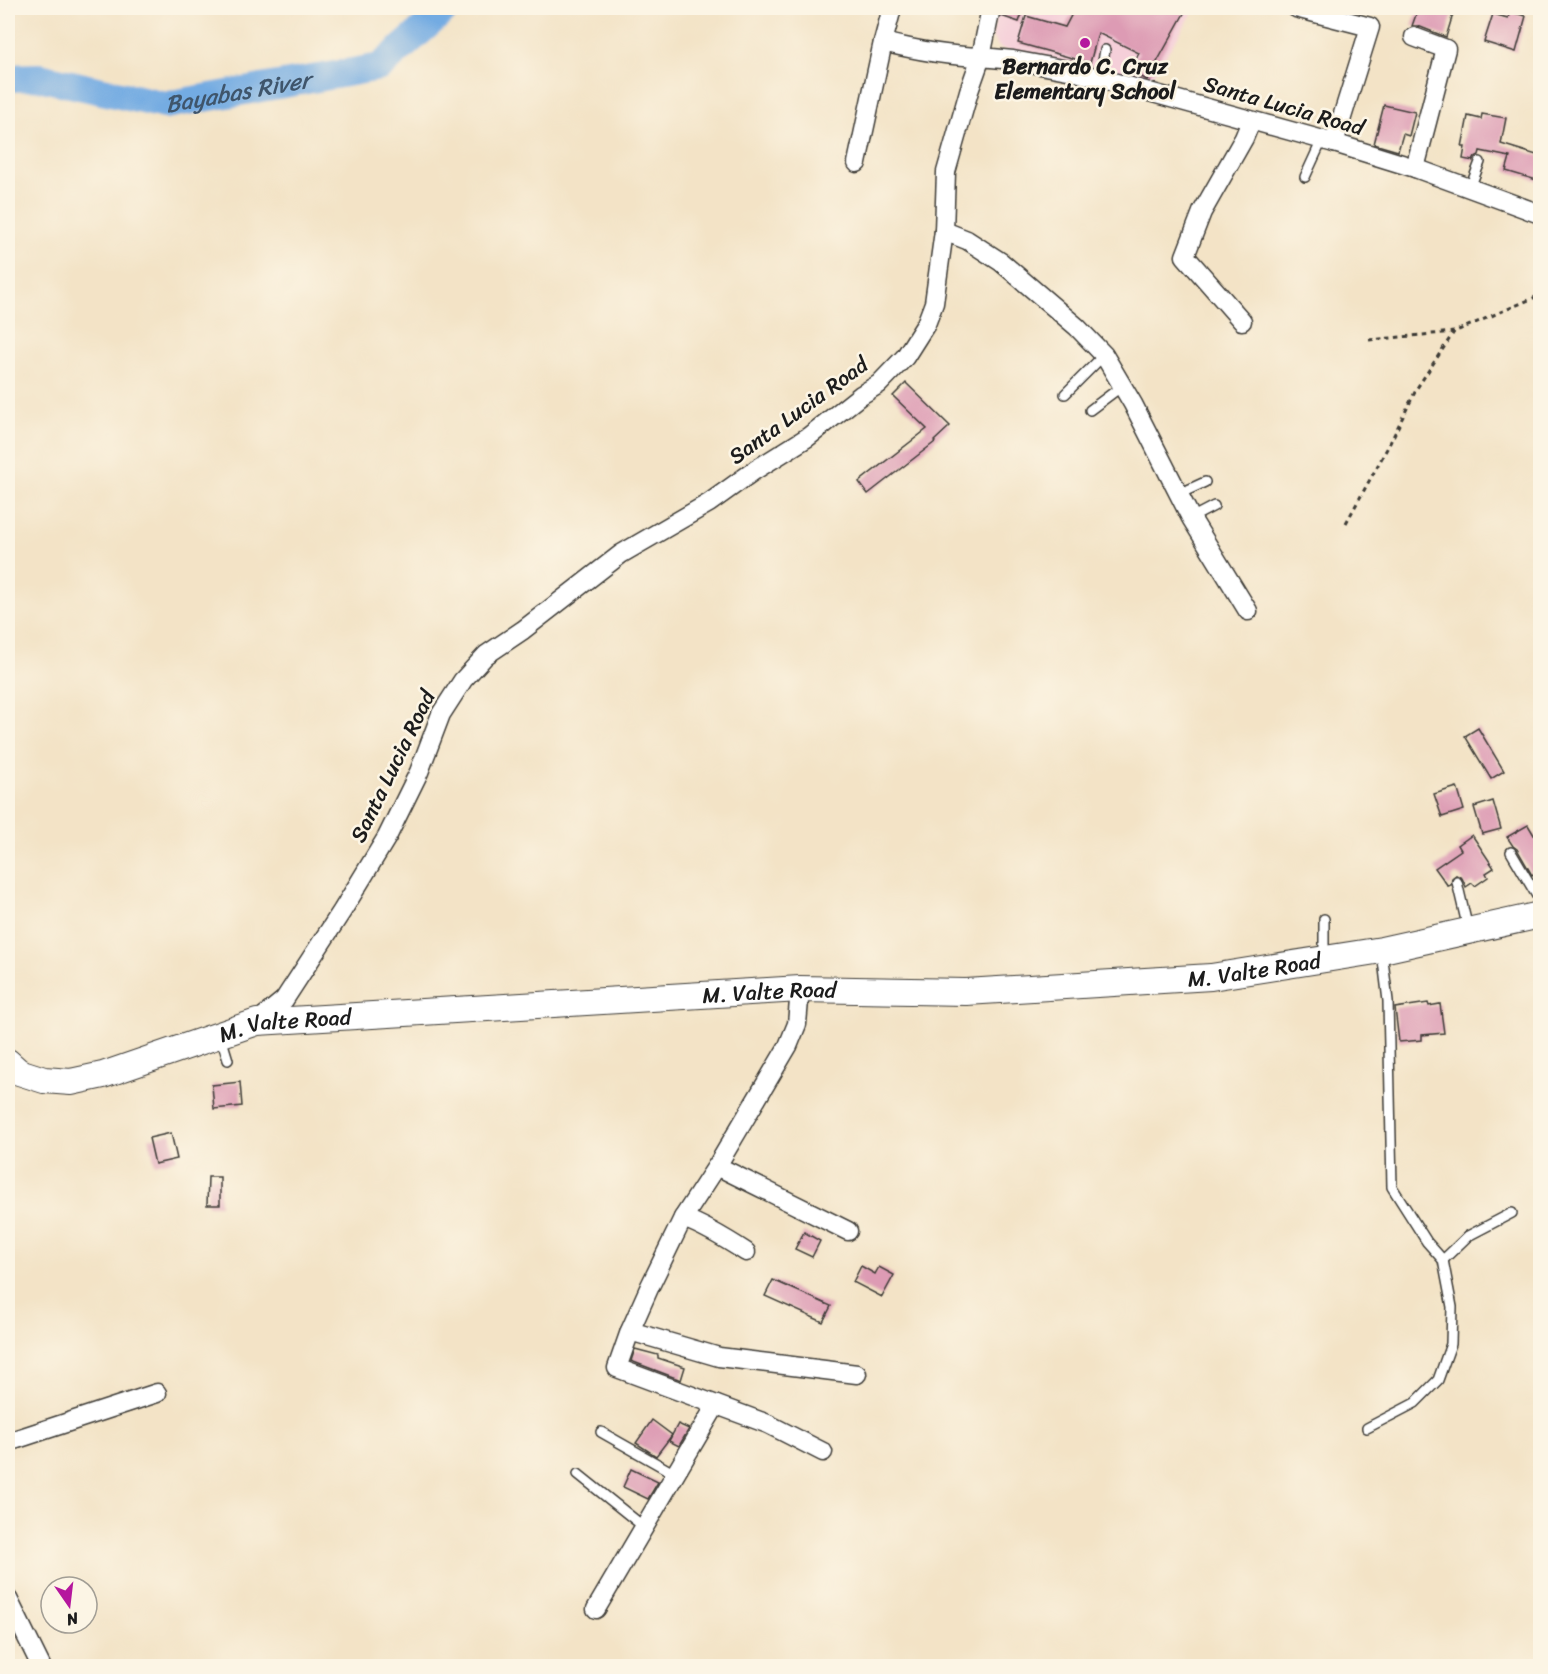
<svg xmlns="http://www.w3.org/2000/svg" width="1548" height="1674" font-family="Sriracha,sans-serif">
<style>
.built{fill:#f5cfd9}
.lines{fill:none;stroke-linecap:round;stroke-linejoin:round}
.river{stroke:#73abe2;stroke-width:28}
.building{fill:#dd9bb4}
.service-casing{stroke:#3c3a36;stroke-width:12}
.minor-casing{stroke:#3c3a36;stroke-width:21}
.secondary-casing{stroke:#3c3a36;stroke-width:28}
.path{stroke:#3c3a36;stroke-width:3;stroke-dasharray:4.5 4.5;stroke-linecap:butt}
.service{stroke:#fff;stroke-width:9}
.minor{stroke:#fff;stroke-width:18}
.secondary{stroke:#fff;stroke-width:26}
.poi-dot{fill:#b5179e;stroke:#fcf5e5;stroke-width:2}
.labels{text-anchor:middle;stroke-width:5;stroke-linejoin:round;paint-order:stroke}
.poi-label{font-size:22px;font-weight:bold;fill:#1c1c1c;stroke:#fcf5e5}
.street-label{font-size:22px;fill:#1c1c1c;stroke:#fcf5e5}
.water-label{font-size:24px;font-style:italic;fill:#3f556b;stroke:#fcf5e5}
</style>
<rect width="100%" height="100%" fill="#fcf5e5"/>
<filter id="ink" filterUnits="userSpaceOnUse"><feTurbulence type="fractalNoise" baseFrequency=".0167" numOctaves="2"/><feDisplacementMap in="SourceGraphic" scale="12" xChannelSelector="R" yChannelSelector="G"/><feConvolveMatrix kernelMatrix="1 2 1 2 8 2 1 2 1" color-interpolation-filters="sRGB"/></filter>
<filter id="wash" filterUnits="userSpaceOnUse"><feTurbulence type="fractalNoise" baseFrequency=".008" numOctaves="4" result="noise"/><feDisplacementMap in="SourceGraphic" scale="24" xChannelSelector="R" yChannelSelector="G"/><feGaussianBlur stdDeviation="1.35" result="paint"/><feColorMatrix in="noise" values="0 0 0 0 0 0 0 0 0 0 0 0 0 0 0 0 0 1.4 0 .05"/><feComposite in="paint" operator="in"/></filter>
<g filter="url(#wash)">
<rect width="100%" height="100%" fill="#f3e3c6"/>
<!-- built -->
<path class="built" d="M 998,8 L 1196,8 L 1147,84 L 1000,48 L 992,37 Z"/>
<g class="lines">
<!-- river -->
<path class="river" id="s1" d="M 8,78 L 39,77 L 165,105 L 380,67 L 447,8"/>
</g>
<g id="blocks">
<!-- building -->
<g class="building">
<path d="M 1002,8 L 1024,8 L 1019,22 L 1001,16 Z"/>
<path d="M 1075,8 L 1187,8 L 1147,80 L 1130,71 L 1139,53 L 1098,33 L 1090,63 L 1018,43 L 1026,16 L 1065,27 Z"/>
<path d="M 1426,8 L 1444,8 L 1454,11 L 1446,37 L 1418,26 L 1412,26 L 1418,9 L 1425,11 Z"/>
<path d="M 1510,12 L 1526,16 L 1516,52 L 1484,42 L 1493,14 L 1508,18 Z"/>
<path d="M 1384,105 L 1415,112 L 1409,136 L 1403,134 L 1398,151 L 1374,144 Z"/>
<path d="M 1482,114 L 1506,118 L 1501,144 L 1540,156 L 1540,181 L 1506,171 L 1510,157 L 1480,151 L 1479,155 L 1475,157 L 1473,161 L 1463,159 L 1465,147 L 1462,147 L 1468,116 L 1481,119 Z"/>
<path d="M 906,383 L 950,426 L 934,441 L 935,442 L 868,494 L 859,482 L 927,429 L 893,396 Z"/>
<path d="M 1478,728 L 1504,771 L 1491,779 L 1465,736 Z"/>
<path d="M 1457,787 L 1464,810 L 1442,817 L 1434,794 Z"/>
<path d="M 1493,801 L 1501,829 L 1482,834 L 1474,807 Z"/>
<path d="M 1528,825 L 1540,845 L 1540,870 L 1532,875 L 1517,849 L 1513,846 L 1507,837 Z"/>
<path d="M 1472,835 L 1494,868 L 1486,873 L 1488,877 L 1475,886 L 1472,883 L 1466,887 L 1462,878 L 1456,875 L 1452,878 L 1451,885 L 1448,886 L 1435,868 L 1461,850 L 1458,845 Z"/>
<path d="M 1428,1003 L 1429,1006 L 1440,1004 L 1444,1033 L 1422,1035 L 1422,1040 L 1399,1042 L 1395,1008 Z"/>
<path d="M 240,1082 L 242,1106 L 214,1109 L 212,1085 Z"/>
<path d="M 171,1133 L 177,1159 L 155,1164 L 149,1138 Z"/>
<path d="M 208,1177 L 220,1177 L 220,1205 L 207,1205 Z"/>
<path d="M 804,1232 L 820,1241 L 812,1257 L 795,1249 Z"/>
<path d="M 861,1266 L 875,1274 L 879,1267 L 894,1275 L 882,1297 L 853,1282 Z"/>
<path d="M 773,1280 L 831,1306 L 823,1322 L 765,1296 Z"/>
<path d="M 635,1349 L 658,1355 L 658,1358 L 685,1367 L 681,1380 L 631,1361 Z"/>
<path d="M 652,1420 L 672,1435 L 656,1456 L 636,1443 Z"/>
<path d="M 678,1424 L 689,1429 L 679,1446 L 669,1441 Z"/>
<path d="M 631,1469 L 658,1482 L 648,1499 L 623,1487 Z"/>
</g>
</g>
</g>
<g filter="url(#ink)">
<use href="#blocks" fill-opacity="0" stroke="#3c3a36" stroke-width="1.5"/>
<g class="lines">
<!-- service casing -->
<g class="service-casing">
<g id="service">
<path d="M 1100,78 L 1105,50"/>
<path d="M 1305,177 L 1322,140"/>
<path d="M 1470,188 L 1480,162"/>
<path d="M 1065,394 L 1104,355"/>
<path d="M 1090,410 L 1122,386"/>
<path d="M 1179,494 L 1205,482"/>
<path d="M 1191,518 L 1214,506"/>
<path d="M 1511,852 L 1540,901"/>
<path d="M 1457,882 L 1468,929"/>
<path d="M 1324,957 L 1324,919"/>
<path d="M 221,1037 L 228,1060"/>
<path d="M 1443,1260 L 1468,1236 L 1512,1213"/>
<path d="M 1367,1428 L 1415,1403 L 1438,1380 L 1451,1344 L 1452,1307 L 1443,1260 L 1427,1242 L 1392,1187 L 1388,1001 L 1382,952"/>
<path d="M 601,1432 L 675,1474"/>
<path d="M 578,1474 L 644,1527"/>
</g>
</g>
<!-- minor casing -->
<g class="minor-casing">
<g id="minor">
<path d="M 1296,8 L 1370,27 L 1334,143"/>
<path d="M 1414,37 L 1446,49 L 1415,168"/>
<path d="M 883,42 C 915,50 948,56 981,57 L 991,8"/>
<path d="M 857,163 L 883,42 L 892,8"/>
<path d="M 944,231 L 967,240 L 1001,262 L 1077,327 L 1104,355 L 1133,404 L 1191,518 L 1248,611"/>
<path d="M 1242,321 L 1185,256 L 1202,212 L 1244,138 L 1251,121"/>
<path d="M 800,989 L 797,1024 L 788,1046 L 717,1166 L 683,1218 L 650,1286 L 630,1331 L 719,1357 L 857,1374"/>
<path d="M 257,1022 L 284,1000 L 342,911 L 387,837 L 419,772 L 441,714 L 463,680 L 486,655 L 523,630 L 621,554 L 709,503 L 755,470 L 808,437 L 861,395 L 879,384 L 905,357 L 926,324 L 934,303 L 944,231 L 946,172 L 969,91 L 981,57 L 1013,60 L 1073,71 L 1334,143 L 1415,168 L 1540,214"/>
<path d="M 717,1166 L 848,1231"/>
<path d="M 683,1218 C 705,1226 726,1239 746,1252"/>
<path d="M 630,1331 L 617,1368 L 768,1424 L 823,1452"/>
<path d="M 8,1442 L 157,1393"/>
<path d="M 8,1599 L 41,1666"/>
<path d="M 596,1609 L 716,1405"/>
</g>
</g>
<!-- secondary casing -->
<g class="secondary-casing">
<g id="secondary">
<path id="s2" d="M 8,1062 L 19,1072 L 44,1080 L 71,1082 L 103,1075 L 257,1022 L 800,989 L 966,992 L 1211,977 L 1382,950 L 1540,915"/>
</g>
</g>
<!-- path -->
<g class="path">
<path d="M 1369,340 L 1454,332 L 1538,296 L 1540,288"/>
<path d="M 1346,523 L 1389,445 L 1417,388 L 1454,332"/>
</g>
<!-- service -->
<use href="#service" class="service"/>
<!-- minor -->
<use href="#minor" class="minor"/>
<!-- secondary -->
<use href="#secondary" class="secondary"/>
</g>
</g>
<!-- markers -->
<circle class="poi-dot" cx="1085" cy="43" r="6"/>
<g class="labels">
<!-- poi labels -->
<g class="poi-label">
<text x="1085" y="74">Bernardo C. Cruz<tspan x="1085" dy="25">Elementary School</tspan></text>
</g>
<!-- street labels -->
<g class="street-label">
<text transform="translate(1284 105) rotate(16)" y="8">Santa Lucia Road</text>
<text transform="translate(798 410) rotate(-36)" y="8">Santa Lucia Road</text>
<text transform="translate(392 766) rotate(-64)" y="8">Santa Lucia Road</text>
<text dy="8" stroke="none"><textPath href="#s2" startOffset="1263">M. Valte Road</textPath></text>
<text dy="8" stroke="none"><textPath href="#s2" startOffset="777">M. Valte Road</textPath></text>
<text dy="8" stroke="none"><textPath href="#s2" startOffset="291">M. Valte Road</textPath></text>
</g>
<!-- water labels -->
<g class="water-label">
<text dy="8" stroke="none"><textPath href="#s1" startOffset="234">Bayabas River</textPath></text>
</g>
</g>
<!-- margin -->
<rect width="1548" height="1674" fill="none" stroke="#fcf5e5" stroke-width="30"/>
<!-- north arrow -->
<g transform="translate(69 1605) rotate(166)"><circle r="28" fill="#fcf5e5" stroke="#a29e95" stroke-width="1.5"/>
<path d="M0-4.5L10 22L0 15L-10 22Z" fill="#b5179e"/>
<text y="-9" font-size="16" font-weight="bold" text-anchor="middle" fill="#1c1c1c">N</text>
</g>
</svg>
